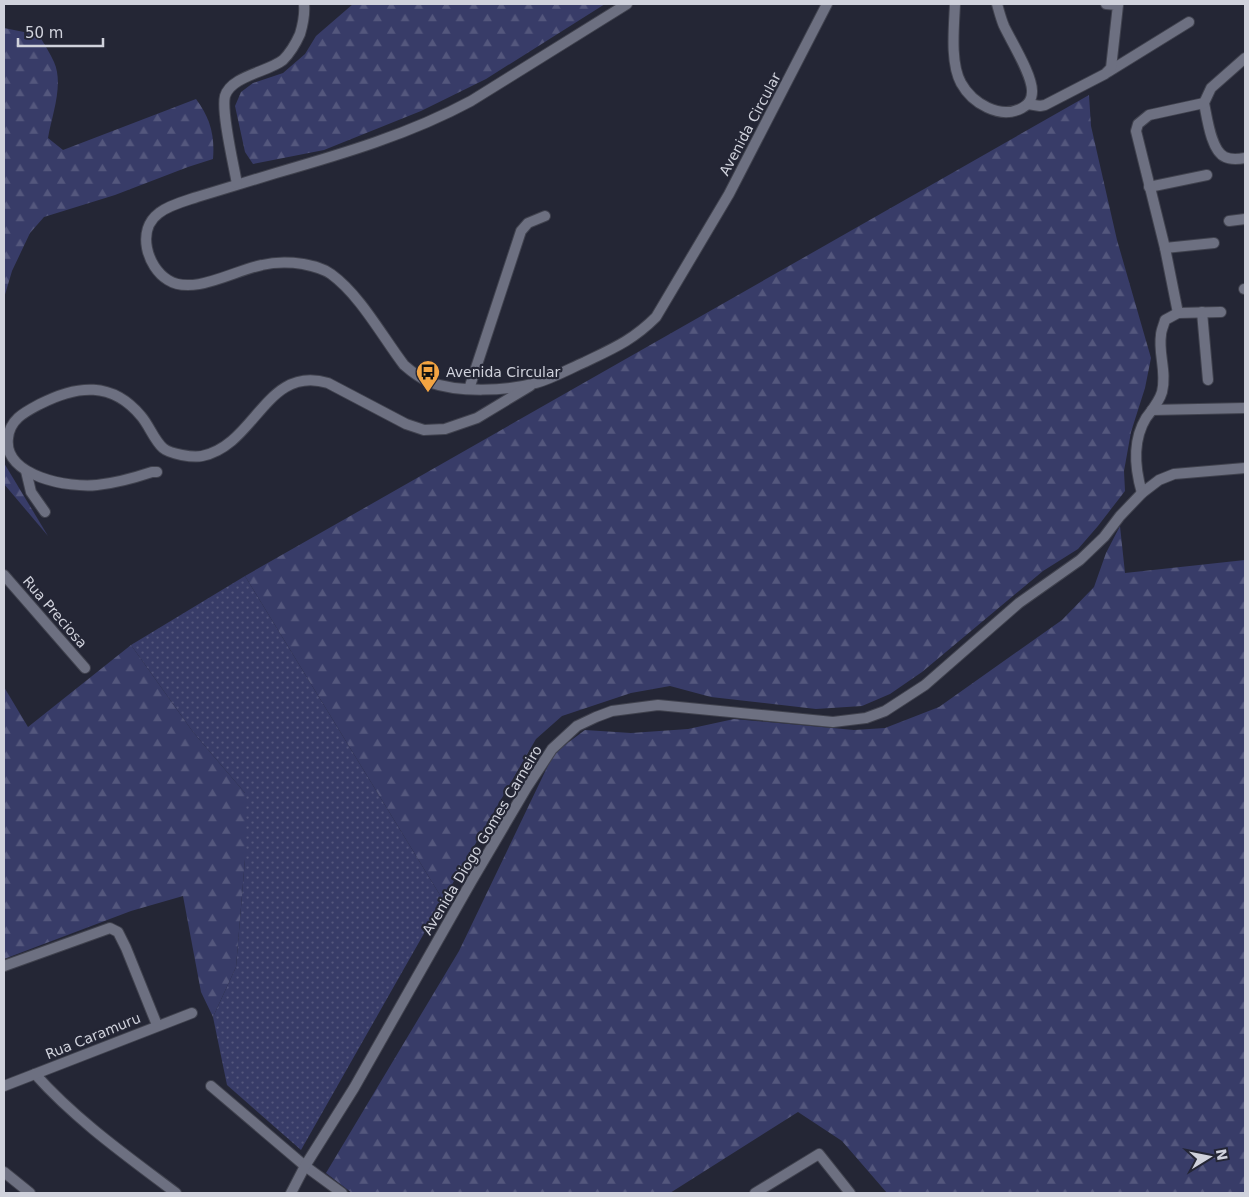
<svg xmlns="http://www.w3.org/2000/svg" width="1249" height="1197" font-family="'DejaVu Sans',sans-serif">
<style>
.grass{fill:url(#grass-dots)}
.forest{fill:url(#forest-firs)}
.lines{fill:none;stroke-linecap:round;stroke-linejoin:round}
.minor-casing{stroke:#40424e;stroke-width:12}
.tertiary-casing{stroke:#40424e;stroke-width:12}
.minor{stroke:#6d7081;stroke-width:10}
.tertiary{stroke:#6d7081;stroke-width:10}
.labels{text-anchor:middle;stroke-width:4.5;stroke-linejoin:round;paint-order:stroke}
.street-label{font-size:14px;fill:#d0d2dc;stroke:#242635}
.poi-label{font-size:14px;fill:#d0d2dc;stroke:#242635;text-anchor:start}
</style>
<defs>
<pattern id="grass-dots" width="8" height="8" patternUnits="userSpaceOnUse" patternTransform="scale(1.25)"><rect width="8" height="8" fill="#383c68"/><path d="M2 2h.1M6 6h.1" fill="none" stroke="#54577d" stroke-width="1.8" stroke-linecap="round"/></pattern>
<pattern id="forest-firs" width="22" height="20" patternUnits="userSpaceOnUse" patternTransform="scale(1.25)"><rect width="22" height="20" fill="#383c68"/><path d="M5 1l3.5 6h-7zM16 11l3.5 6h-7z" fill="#54577d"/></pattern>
</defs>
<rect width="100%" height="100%" fill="#242635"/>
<!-- grass -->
<path class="grass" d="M 245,576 L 443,900 L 301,1150 L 227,1085 L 213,1017 L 236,967 L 245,859 L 245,793 L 193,732 L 131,645 Z"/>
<!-- forest -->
<g class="forest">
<path d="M 353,4 L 605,4 L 486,79 L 421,111 L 324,150 L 253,164 L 245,152 L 235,106 L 241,92 L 253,83 L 283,73 L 305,54 L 316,36 Z"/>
<path d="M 4,28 L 39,35 C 44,44 50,53 54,62 C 64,84 52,115 48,138 L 63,150 L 196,99 C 210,118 215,135 213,159 L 188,167 L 115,195 L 44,217 L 30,233 L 12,271 L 4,298 Z"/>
<path d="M 1089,95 L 1091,126 L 1117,240 L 1151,358 L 1145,388 L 1131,432 L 1124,471 L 1125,491 L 1098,526 L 1078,549 L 1043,571 L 922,672 L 890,694 L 862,706 L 816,709 L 711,697 L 670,686 L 631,693 L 562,716 L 536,739 L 443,900 L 245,576 Z"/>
<path d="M 4,463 L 48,536 L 4,484 Z"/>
<path d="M 1120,526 L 1125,573 L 1245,560 L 1245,1193 L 887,1193 L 842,1141 L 798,1112 L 670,1193 L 352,1193 L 326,1173 L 459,951 L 554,753 L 585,730 L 631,733 L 688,729 L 734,719 L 854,730 L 885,728 L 939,707 L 1062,620 L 1094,587 L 1106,553 Z"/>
<path d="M 131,645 L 193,732 L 245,793 L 245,859 L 236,967 L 213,1017 L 201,992 L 183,896 L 131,911 L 4,959 L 4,687 L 28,727 Z"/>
</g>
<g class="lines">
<!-- minor casing -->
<g class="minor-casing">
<g id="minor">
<path d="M 627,4 L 471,101 C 410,134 342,154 276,173 C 250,181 223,189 197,197 C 185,201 169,205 159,213 C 136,230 147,267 168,280 C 193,296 235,270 262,265 C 275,262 289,262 303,264 C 313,266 323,268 331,274 C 360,295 382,336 404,365 C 412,372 420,378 429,382 C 459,393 506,391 536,383 C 553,378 569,369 585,362 C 614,348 633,340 656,317 L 729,194 L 827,4"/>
<path d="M 955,4 C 954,27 950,63 961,83 C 972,103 1000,120 1022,108 C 1028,105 1032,99 1032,92 C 1033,76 1011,41 1004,26 C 1001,19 999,11 997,4"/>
<path d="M 1245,58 L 1211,88 L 1204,103 C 1207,117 1211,151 1225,157 C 1231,160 1239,159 1245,158"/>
<path d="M 1108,72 L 1189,22"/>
<path d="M 1028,104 L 1040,106 L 1045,105 L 1105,74 L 1111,68 L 1118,5 L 1106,4"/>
<path d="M 237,184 C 234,166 221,112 225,96 C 231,76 268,72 283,60 C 290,53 296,43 300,34 C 303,24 305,14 304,4"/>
<path d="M 1149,187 L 1207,175"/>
<path d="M 1229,221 L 1245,219"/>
<path d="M 1165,248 L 1214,243"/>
<path d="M 1244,289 L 1245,289"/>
<path d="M 1202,312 L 1208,380"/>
<path d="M 1178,313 L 1165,248 L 1136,131 L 1138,124 L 1149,115 L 1204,103"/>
<path d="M 469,389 L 521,231 L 528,223 L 545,216"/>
<path d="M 1152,410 L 1245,408"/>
<path d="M 26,471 L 31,492 L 45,512"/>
<path d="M 157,472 L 152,472 C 134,478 116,483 97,485 C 70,488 3,477 8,438 C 10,419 25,412 40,404 C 77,385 112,381 141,416 C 149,425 154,440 163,448 C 170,454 193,458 202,456 C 256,445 266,364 328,383 L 406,424 L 424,430 L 445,429 L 477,418 L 530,386"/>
<path d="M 1142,493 C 1135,469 1132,441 1146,418 C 1152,410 1159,402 1162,392 C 1167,372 1158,353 1161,335 C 1161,330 1164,325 1165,320 L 1178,313 L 1221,312"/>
<path d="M 4,575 L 85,668"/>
<path d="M 4,966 L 110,928 L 118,932 L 126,948 L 157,1025"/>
<path d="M 35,1074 C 76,1120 127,1156 176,1193"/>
<path d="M 4,1086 L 192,1013"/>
<path d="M 211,1086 L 305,1166 L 342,1193"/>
<path d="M 4,1172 L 30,1193"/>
<path d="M 755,1193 L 819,1154 L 850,1193"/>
</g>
</g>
<!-- tertiary casing -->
<g class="tertiary-casing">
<path id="tertiary" d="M 291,1193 L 305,1166 L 354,1088 L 471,882 L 527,787 L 552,749 L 577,726 L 596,717 L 612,711 L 658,705 L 833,722 L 866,718 L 885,711 L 925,685 L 1019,603 L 1080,560 L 1104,537 L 1120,516 L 1142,493 L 1159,480 L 1174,474 L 1245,468"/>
</g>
<!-- minor -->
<use href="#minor" class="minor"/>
<!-- tertiary -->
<use href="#tertiary" class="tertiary"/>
</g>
<!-- icons -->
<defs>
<g id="bus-pin" transform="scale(1.25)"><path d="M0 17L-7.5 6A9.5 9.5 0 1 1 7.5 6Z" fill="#f3a442" stroke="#242635"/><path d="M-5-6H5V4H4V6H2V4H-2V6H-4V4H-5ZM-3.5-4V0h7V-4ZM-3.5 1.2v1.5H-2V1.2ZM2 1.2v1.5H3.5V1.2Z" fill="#111"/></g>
</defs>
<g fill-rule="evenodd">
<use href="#bus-pin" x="428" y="372"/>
</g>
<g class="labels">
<!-- street labels -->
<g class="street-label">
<text transform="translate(750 124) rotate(-62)" y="5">Avenida Circular</text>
<text transform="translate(55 612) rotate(49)" y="5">Rua Preciosa</text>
<text transform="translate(482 840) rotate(-59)" y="5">Avenida Diogo Gomes Carneiro</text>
<text transform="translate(93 1036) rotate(-22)" y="5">Rua Caramuru</text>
</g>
<!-- poi labels -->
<g class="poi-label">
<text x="446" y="377">Avenida Circular</text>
</g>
</g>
<!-- border -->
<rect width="1249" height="1197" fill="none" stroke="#d0d2dc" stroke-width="10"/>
<!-- north arrow -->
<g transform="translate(1209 1157) rotate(80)" stroke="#242635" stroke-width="4" paint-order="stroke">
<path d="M0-4L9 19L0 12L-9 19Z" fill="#d0d2dc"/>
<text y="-8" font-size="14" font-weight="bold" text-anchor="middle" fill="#d0d2dc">N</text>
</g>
<!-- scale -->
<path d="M18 38v8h85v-8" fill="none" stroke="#d0d2dc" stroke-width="2.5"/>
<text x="25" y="38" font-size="15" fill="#d0d2dc" stroke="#242635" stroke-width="4" paint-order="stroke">50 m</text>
</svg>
